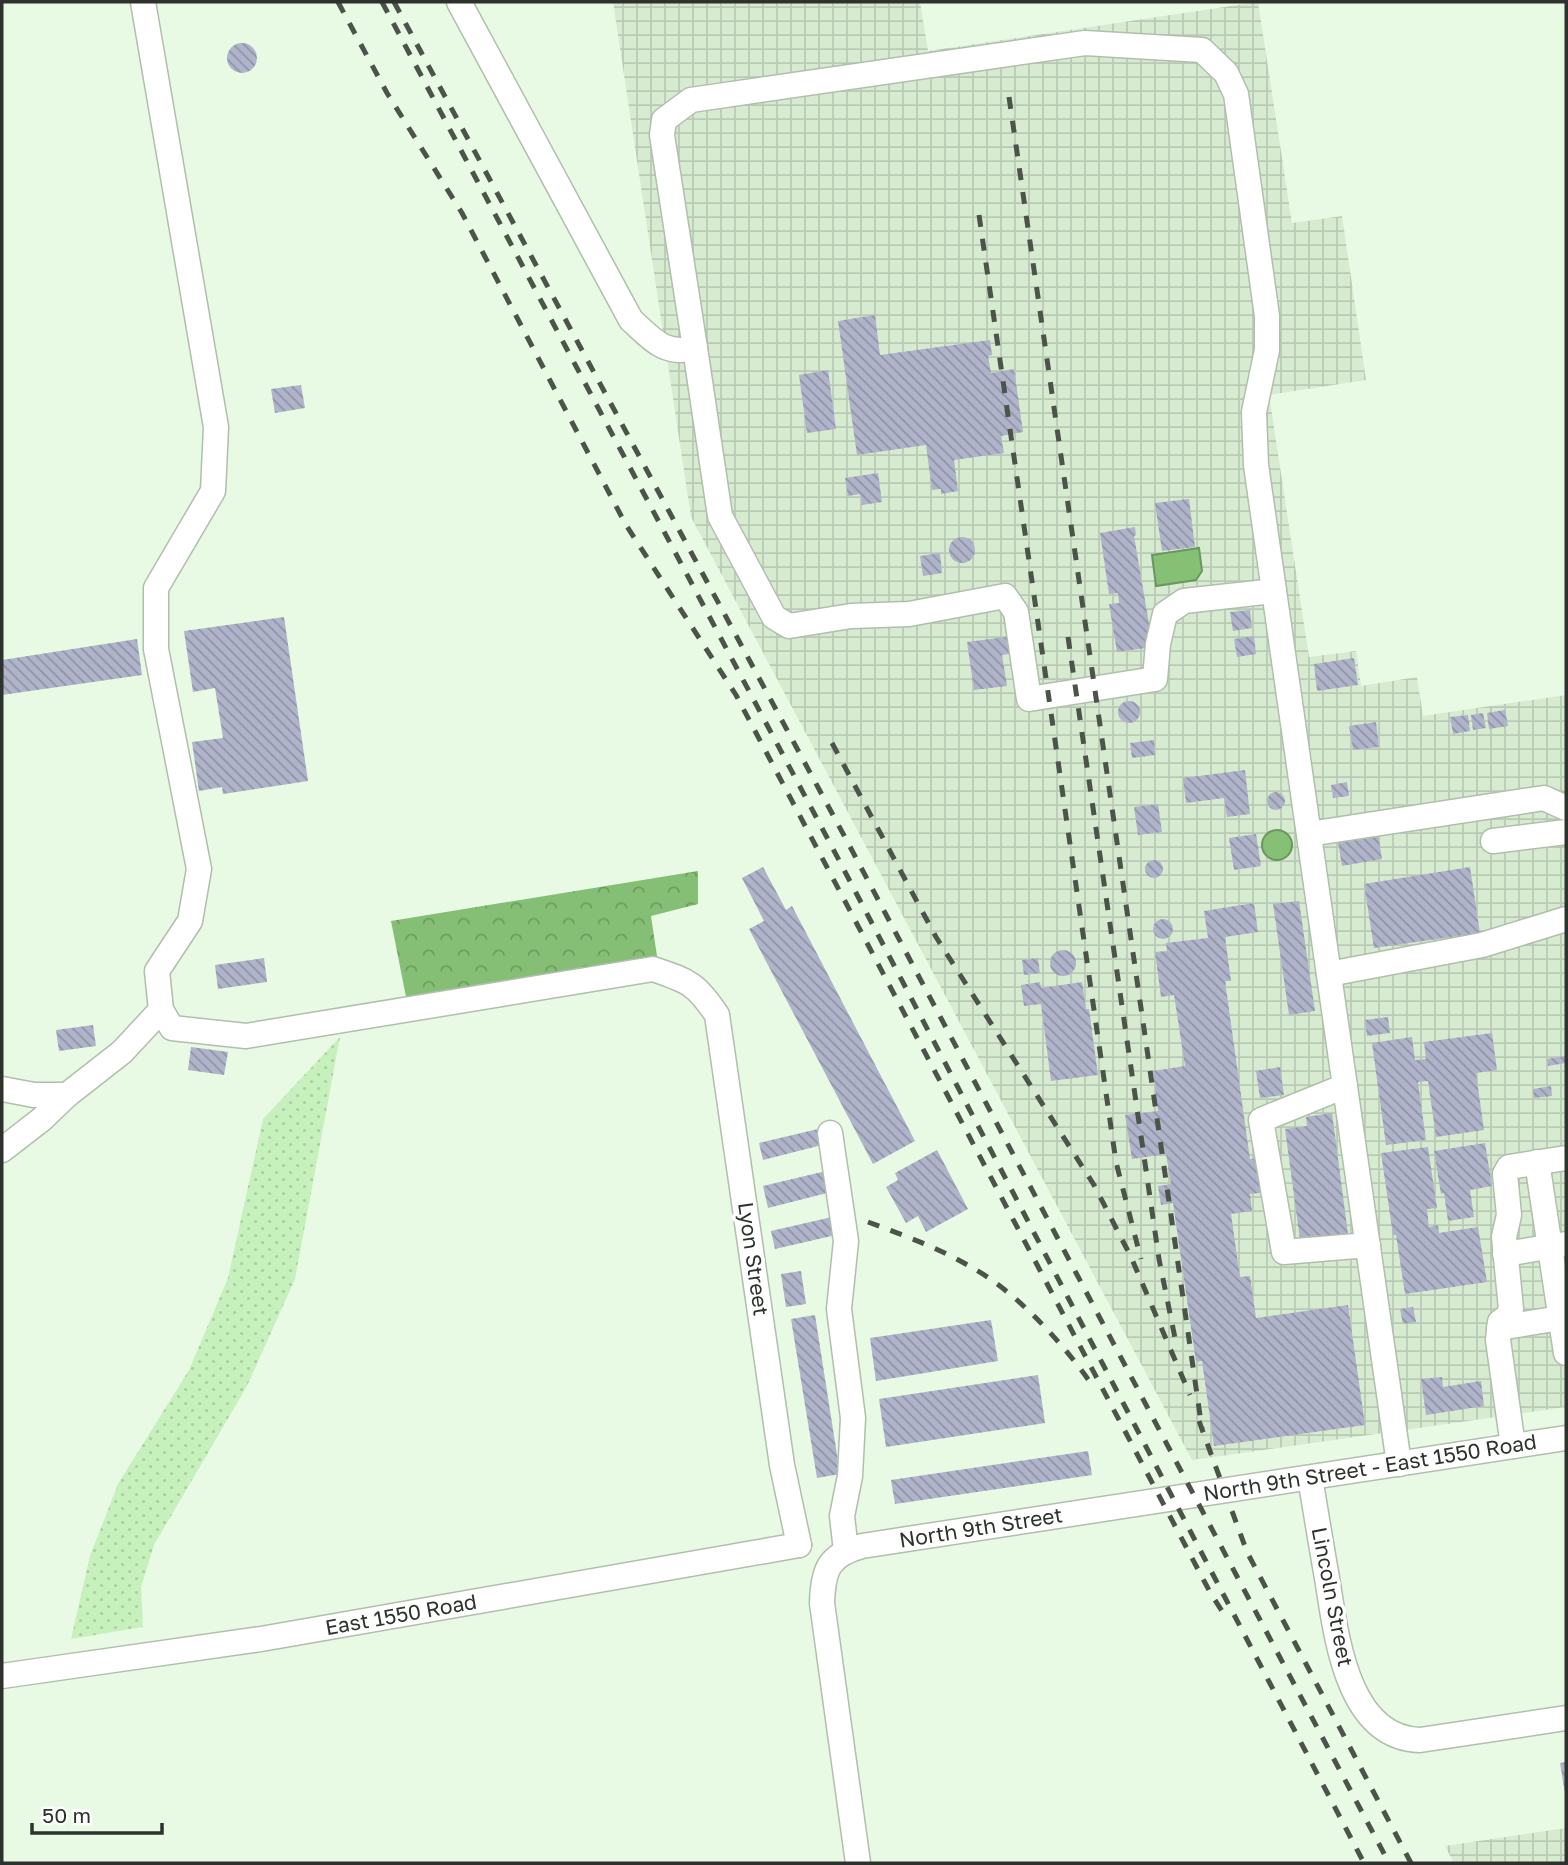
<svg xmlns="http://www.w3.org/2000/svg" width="1568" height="1865" font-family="'Golos Text',sans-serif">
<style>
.industrial{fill:url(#industrial-grid)}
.grass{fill:url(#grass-dots)}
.forest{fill:url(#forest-crowns)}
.water{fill:#85c075;stroke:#6b965f;stroke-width:2}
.building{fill:url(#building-back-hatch)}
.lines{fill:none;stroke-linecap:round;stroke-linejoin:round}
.minor-casing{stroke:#b0bfac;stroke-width:27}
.minor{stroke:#fff;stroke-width:24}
.rail{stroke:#4c544a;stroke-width:5;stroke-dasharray:12 12;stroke-linecap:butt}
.labels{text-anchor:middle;stroke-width:7;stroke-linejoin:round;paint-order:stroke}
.street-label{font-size:21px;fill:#2d332c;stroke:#fff}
</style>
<defs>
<pattern id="industrial-grid" width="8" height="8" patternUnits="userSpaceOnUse" patternTransform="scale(1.75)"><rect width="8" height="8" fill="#d7ebd1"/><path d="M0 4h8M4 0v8" fill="none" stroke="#b9cab4"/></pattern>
<pattern id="grass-dots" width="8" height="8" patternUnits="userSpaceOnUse" patternTransform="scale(1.75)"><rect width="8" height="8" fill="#c7f1bc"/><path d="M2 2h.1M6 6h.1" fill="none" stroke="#abcfa2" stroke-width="1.8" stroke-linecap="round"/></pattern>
<pattern id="forest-crowns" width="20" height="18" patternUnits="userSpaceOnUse" patternTransform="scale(1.75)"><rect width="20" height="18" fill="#85bf75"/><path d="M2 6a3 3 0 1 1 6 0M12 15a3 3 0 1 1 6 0" fill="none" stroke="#6d9c60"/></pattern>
<pattern id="building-back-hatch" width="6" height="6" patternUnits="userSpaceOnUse" patternTransform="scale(1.75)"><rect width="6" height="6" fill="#b0b4ca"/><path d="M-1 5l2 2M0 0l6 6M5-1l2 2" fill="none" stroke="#9093a4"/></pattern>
</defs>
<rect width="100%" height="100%" fill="#e8f9e4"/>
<!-- industrial -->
<g class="industrial">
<path d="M 613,2 L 920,2 L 928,51 L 1258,2 L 1292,223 L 1342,216 L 1366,380 L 1269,395 L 1309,657 L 1356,651 L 1361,686 L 1417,677 L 1423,716 L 1566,695 L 1566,1407 L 1192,1460 L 691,517 Z"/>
<path d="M 1566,1828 L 1566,1863 L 1454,1863 L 1445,1846 Z"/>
</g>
<!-- grass -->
<path class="grass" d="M 340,1037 L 295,1279 L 247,1386 L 154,1545 L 141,1587 L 143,1627 L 71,1639 L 90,1556 L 118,1484 L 189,1370 L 228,1278 L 263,1119 Z"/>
<!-- forest -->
<path class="forest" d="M 698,871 L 698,904 L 651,916 L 657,956 L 407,1002 L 391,921 Z"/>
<!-- water -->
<g class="water">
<path d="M 1199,548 L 1202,571 L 1196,580 L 1156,586 L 1152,555 Z"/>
<circle cx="1277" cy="845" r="15"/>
</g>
<!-- building -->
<g class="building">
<circle cx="242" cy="58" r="15"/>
<path d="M 875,315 L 880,355 L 990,340 L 992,355 L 988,356 L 991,373 L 1014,369 L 1023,432 L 1001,436 L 1004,453 L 954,460 L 958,491 L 941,494 L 941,489 L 932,490 L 926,445 L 857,455 L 838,321 Z"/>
<path d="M 828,370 L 836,429 L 807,433 L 799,375 Z"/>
<path d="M 301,385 L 305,408 L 275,413 L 271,389 Z"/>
<path d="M 878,473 L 882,502 L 862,505 L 860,494 L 848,496 L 845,478 Z"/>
<path d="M 1189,499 L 1195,547 L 1162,551 L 1155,503 Z"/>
<path d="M 1135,527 L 1136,535 L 1134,536 L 1153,647 L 1117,652 L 1109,604 L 1119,603 L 1118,593 L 1109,594 L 1100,533 Z"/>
<circle cx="962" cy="550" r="13"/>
<path d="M 940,553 L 942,573 L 923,576 L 920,556 Z"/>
<path d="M 1250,610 L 1252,628 L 1233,631 L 1230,612 Z"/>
<path d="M 284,617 L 308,781 L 223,794 L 222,787 L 199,791 L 192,742 L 223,738 L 215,688 L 193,692 L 184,631 Z"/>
<path d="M 1013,636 L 1015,653 L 1002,655 L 1007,686 L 974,690 L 967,642 Z"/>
<path d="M 1254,636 L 1256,654 L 1237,657 L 1234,639 Z"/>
<path d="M 137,639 L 142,675 L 2,695 L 2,660 Z"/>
<path d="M 1354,658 L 1358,685 L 1317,691 L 1314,664 Z"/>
<circle cx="1129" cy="712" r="11"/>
<path d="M 1505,710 L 1508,726 L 1489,729 L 1487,713 Z"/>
<path d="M 1483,713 L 1486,728 L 1473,730 L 1471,715 Z"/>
<path d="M 1468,715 L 1470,731 L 1453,734 L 1450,717 Z"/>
<path d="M 1376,722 L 1379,747 L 1353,750 L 1349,726 Z"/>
<path d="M 1154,740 L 1155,755 L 1132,758 L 1130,743 Z"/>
<path d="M 1245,770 L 1250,814 L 1227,817 L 1224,798 L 1186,803 L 1183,778 Z"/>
<path d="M 1347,782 L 1349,796 L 1333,798 L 1331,785 Z"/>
<circle cx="1276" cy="801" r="9"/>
<path d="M 1158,804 L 1162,832 L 1138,835 L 1134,807 Z"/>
<path d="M 1256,834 L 1261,866 L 1234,870 L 1229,838 Z"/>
<path d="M 1378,834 L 1382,859 L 1342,866 L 1338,842 Z"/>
<circle cx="1154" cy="869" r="9"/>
<path d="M 763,867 L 786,910 L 792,906 L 915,1141 L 873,1164 L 749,929 L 764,921 L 742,878 Z"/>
<path d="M 1470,867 L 1480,933 L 1374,948 L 1364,884 Z"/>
<path d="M 1299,901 L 1315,1011 L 1289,1015 L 1273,904 Z"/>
<path d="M 1254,903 L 1258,932 L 1225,937 L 1231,981 L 1225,981 L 1250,1159 L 1264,1158 L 1269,1192 L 1250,1194 L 1252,1211 L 1231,1214 L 1240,1277 L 1250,1276 L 1256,1318 L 1348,1305 L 1365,1425 L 1214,1446 L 1202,1361 L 1196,1362 L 1173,1203 L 1161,1205 L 1158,1186 L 1171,1184 L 1166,1154 L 1132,1159 L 1125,1115 L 1158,1111 L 1153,1071 L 1185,1066 L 1174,995 L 1161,997 L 1155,952 L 1167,951 L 1166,943 L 1208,938 L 1204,911 Z"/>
<circle cx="1163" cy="929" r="10"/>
<circle cx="1063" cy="963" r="13"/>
<path d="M 264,958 L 267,982 L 218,989 L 215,965 Z"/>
<path d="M 1038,958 L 1040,973 L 1024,975 L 1022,960 Z"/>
<path d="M 1040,982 L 1041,988 L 1082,982 L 1086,1009 L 1089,1009 L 1098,1075 L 1051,1081 L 1041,1004 L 1024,1006 L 1021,985 Z"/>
<path d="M 1388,1017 L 1390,1033 L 1367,1036 L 1365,1020 Z"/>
<path d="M 93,1025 L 96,1046 L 59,1051 L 56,1030 Z"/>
<path d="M 1492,1033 L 1497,1070 L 1476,1073 L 1484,1130 L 1436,1137 L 1428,1081 L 1418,1082 L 1426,1140 L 1386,1145 L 1372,1043 L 1412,1037 L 1415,1060 L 1426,1059 L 1424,1042 Z"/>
<path d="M 191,1047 L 228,1052 L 224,1075 L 188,1070 Z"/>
<path d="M 1565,1056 L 1566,1063 L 1548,1066 L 1547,1059 Z"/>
<path d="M 1280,1067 L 1284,1095 L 1260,1098 L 1256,1071 Z"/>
<path d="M 1551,1086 L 1552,1096 L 1534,1098 L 1533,1089 Z"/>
<path d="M 1332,1113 L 1348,1234 L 1300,1240 L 1285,1129 L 1307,1126 L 1306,1117 Z"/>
<path d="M 818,1129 L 822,1145 L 763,1160 L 759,1143 Z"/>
<path d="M 1485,1143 L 1492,1186 L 1470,1190 L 1474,1217 L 1448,1221 L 1444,1193 L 1441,1194 L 1434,1151 Z"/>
<path d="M 1428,1147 L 1437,1208 L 1427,1209 L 1429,1227 L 1438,1225 L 1439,1233 L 1478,1227 L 1487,1282 L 1405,1294 L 1396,1235 L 1393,1235 L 1381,1153 Z"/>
<path d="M 937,1150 L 968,1209 L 926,1232 L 918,1216 L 906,1223 L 886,1187 L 898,1180 L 895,1173 Z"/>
<path d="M 826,1171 L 831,1192 L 768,1208 L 763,1186 Z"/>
<path d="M 832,1217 L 836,1235 L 775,1249 L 771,1231 Z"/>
<path d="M 801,1271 L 806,1304 L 786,1307 L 781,1274 Z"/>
<path d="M 1413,1307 L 1416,1322 L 1403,1324 L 1400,1309 Z"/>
<path d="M 815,1315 L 840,1474 L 817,1478 L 791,1319 Z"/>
<path d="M 991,1320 L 998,1361 L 876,1381 L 870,1338 Z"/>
<path d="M 1038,1375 L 1045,1423 L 886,1447 L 879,1399 Z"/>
<path d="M 1442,1377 L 1443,1387 L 1481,1381 L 1484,1406 L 1426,1415 L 1421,1379 Z"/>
<path d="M 1088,1451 L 1092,1475 L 895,1504 L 891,1480 Z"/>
<path d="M 1566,1762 L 1566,1794 L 1565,1794 L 1560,1763 Z"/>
</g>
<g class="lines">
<!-- minor casing -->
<g class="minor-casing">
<g id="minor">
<path d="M 143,2 L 216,427 L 213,491 L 156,588 L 156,649 L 199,869 L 190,921 L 157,971 L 161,1010 L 172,1028 L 246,1036 L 653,969 C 688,981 696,983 717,1015 L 782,1465 L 799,1545"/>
<path d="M 459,2 L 631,320 C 652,339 664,356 695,348 L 662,135 L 664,120 L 691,100 L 1085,43 L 1202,50 L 1226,73 L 1236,94 L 1267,316 L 1267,350 L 1254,412 L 1256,465 L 1399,1464"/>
<path d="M 695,348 L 720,516 L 774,617 L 789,626 L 851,616 L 909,614 L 1005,596 L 1016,612 L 1029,699 L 1155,679 L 1158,644 L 1165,614 L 1184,601 L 1274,591"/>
<path d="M 1309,834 L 1544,798 L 1566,808"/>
<path d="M 1493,841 L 1566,832"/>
<path d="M 1329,974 L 1482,945 L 1566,919"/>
<path d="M 1345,1086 L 1261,1120 L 1284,1252 L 1368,1245"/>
<path d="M 2,1089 L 34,1095 L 67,1095 L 122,1052 L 161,1010"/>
<path d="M 830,1133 L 846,1241 L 839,1309 L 853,1418 L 850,1476 L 842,1516 L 846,1551"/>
<path d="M 2,1150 L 42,1119 L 67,1095"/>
<path d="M 1537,1162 L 1566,1353"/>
<path d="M 1505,1254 L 1566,1244"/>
<path d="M 1499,1328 L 1560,1318"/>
<path d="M 1513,1446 L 1498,1340 L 1500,1322 L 1507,1317 L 1511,1309 L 1504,1237 L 1509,1215 L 1505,1174 L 1509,1167 L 1566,1158"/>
<path d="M 1310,1478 C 1316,1512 1321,1545 1327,1578 C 1336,1633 1346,1738 1420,1740 L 1566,1718"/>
<path d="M 2,1676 L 261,1639 L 799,1545"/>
<path d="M 858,1863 L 822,1603 C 823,1569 829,1555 862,1546 L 1566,1438"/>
</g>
</g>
<!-- minor -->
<use href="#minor" class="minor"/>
<!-- rail -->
<g class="rail">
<path d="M 338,2 L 387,93 L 462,213 L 626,525 L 736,695 L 1211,1594 L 1222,1611"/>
<path d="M 382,2 L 831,845 L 1364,1863"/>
<path d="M 394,2 L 847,841 L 1389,1863"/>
<path d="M 1009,97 L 1202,1429"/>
<path d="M 979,215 L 1116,1162 L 1141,1259"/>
<path d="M 1068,637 L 1159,1259 L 1176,1343"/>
<path d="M 832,743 L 936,937 L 1094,1185 L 1131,1257 L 1190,1395"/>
<path d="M 868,1222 C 903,1235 939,1248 971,1267 C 1015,1291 1061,1341 1090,1382"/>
<path d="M 1199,1421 L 1247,1552 L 1411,1863"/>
</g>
</g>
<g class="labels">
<!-- street labels -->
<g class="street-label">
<text transform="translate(753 1259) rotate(82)" y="7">Lyon Street</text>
<text transform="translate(1370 1468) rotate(-9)" y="7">North 9th Street - East 1550 Road</text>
<text transform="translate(981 1528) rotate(-9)" y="7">North 9th Street</text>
<text transform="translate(1332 1597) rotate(79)" y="7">Lincoln Street</text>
<text transform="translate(401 1615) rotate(-10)" y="7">East 1550 Road</text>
</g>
</g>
<!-- border -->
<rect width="1568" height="1865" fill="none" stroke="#2d332c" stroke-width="7"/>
<!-- scale -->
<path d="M32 1823v10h130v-10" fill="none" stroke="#2d332c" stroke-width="3.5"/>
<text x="42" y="1823" font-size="21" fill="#2d332c" stroke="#ffffff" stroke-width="5" paint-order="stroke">50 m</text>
</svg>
